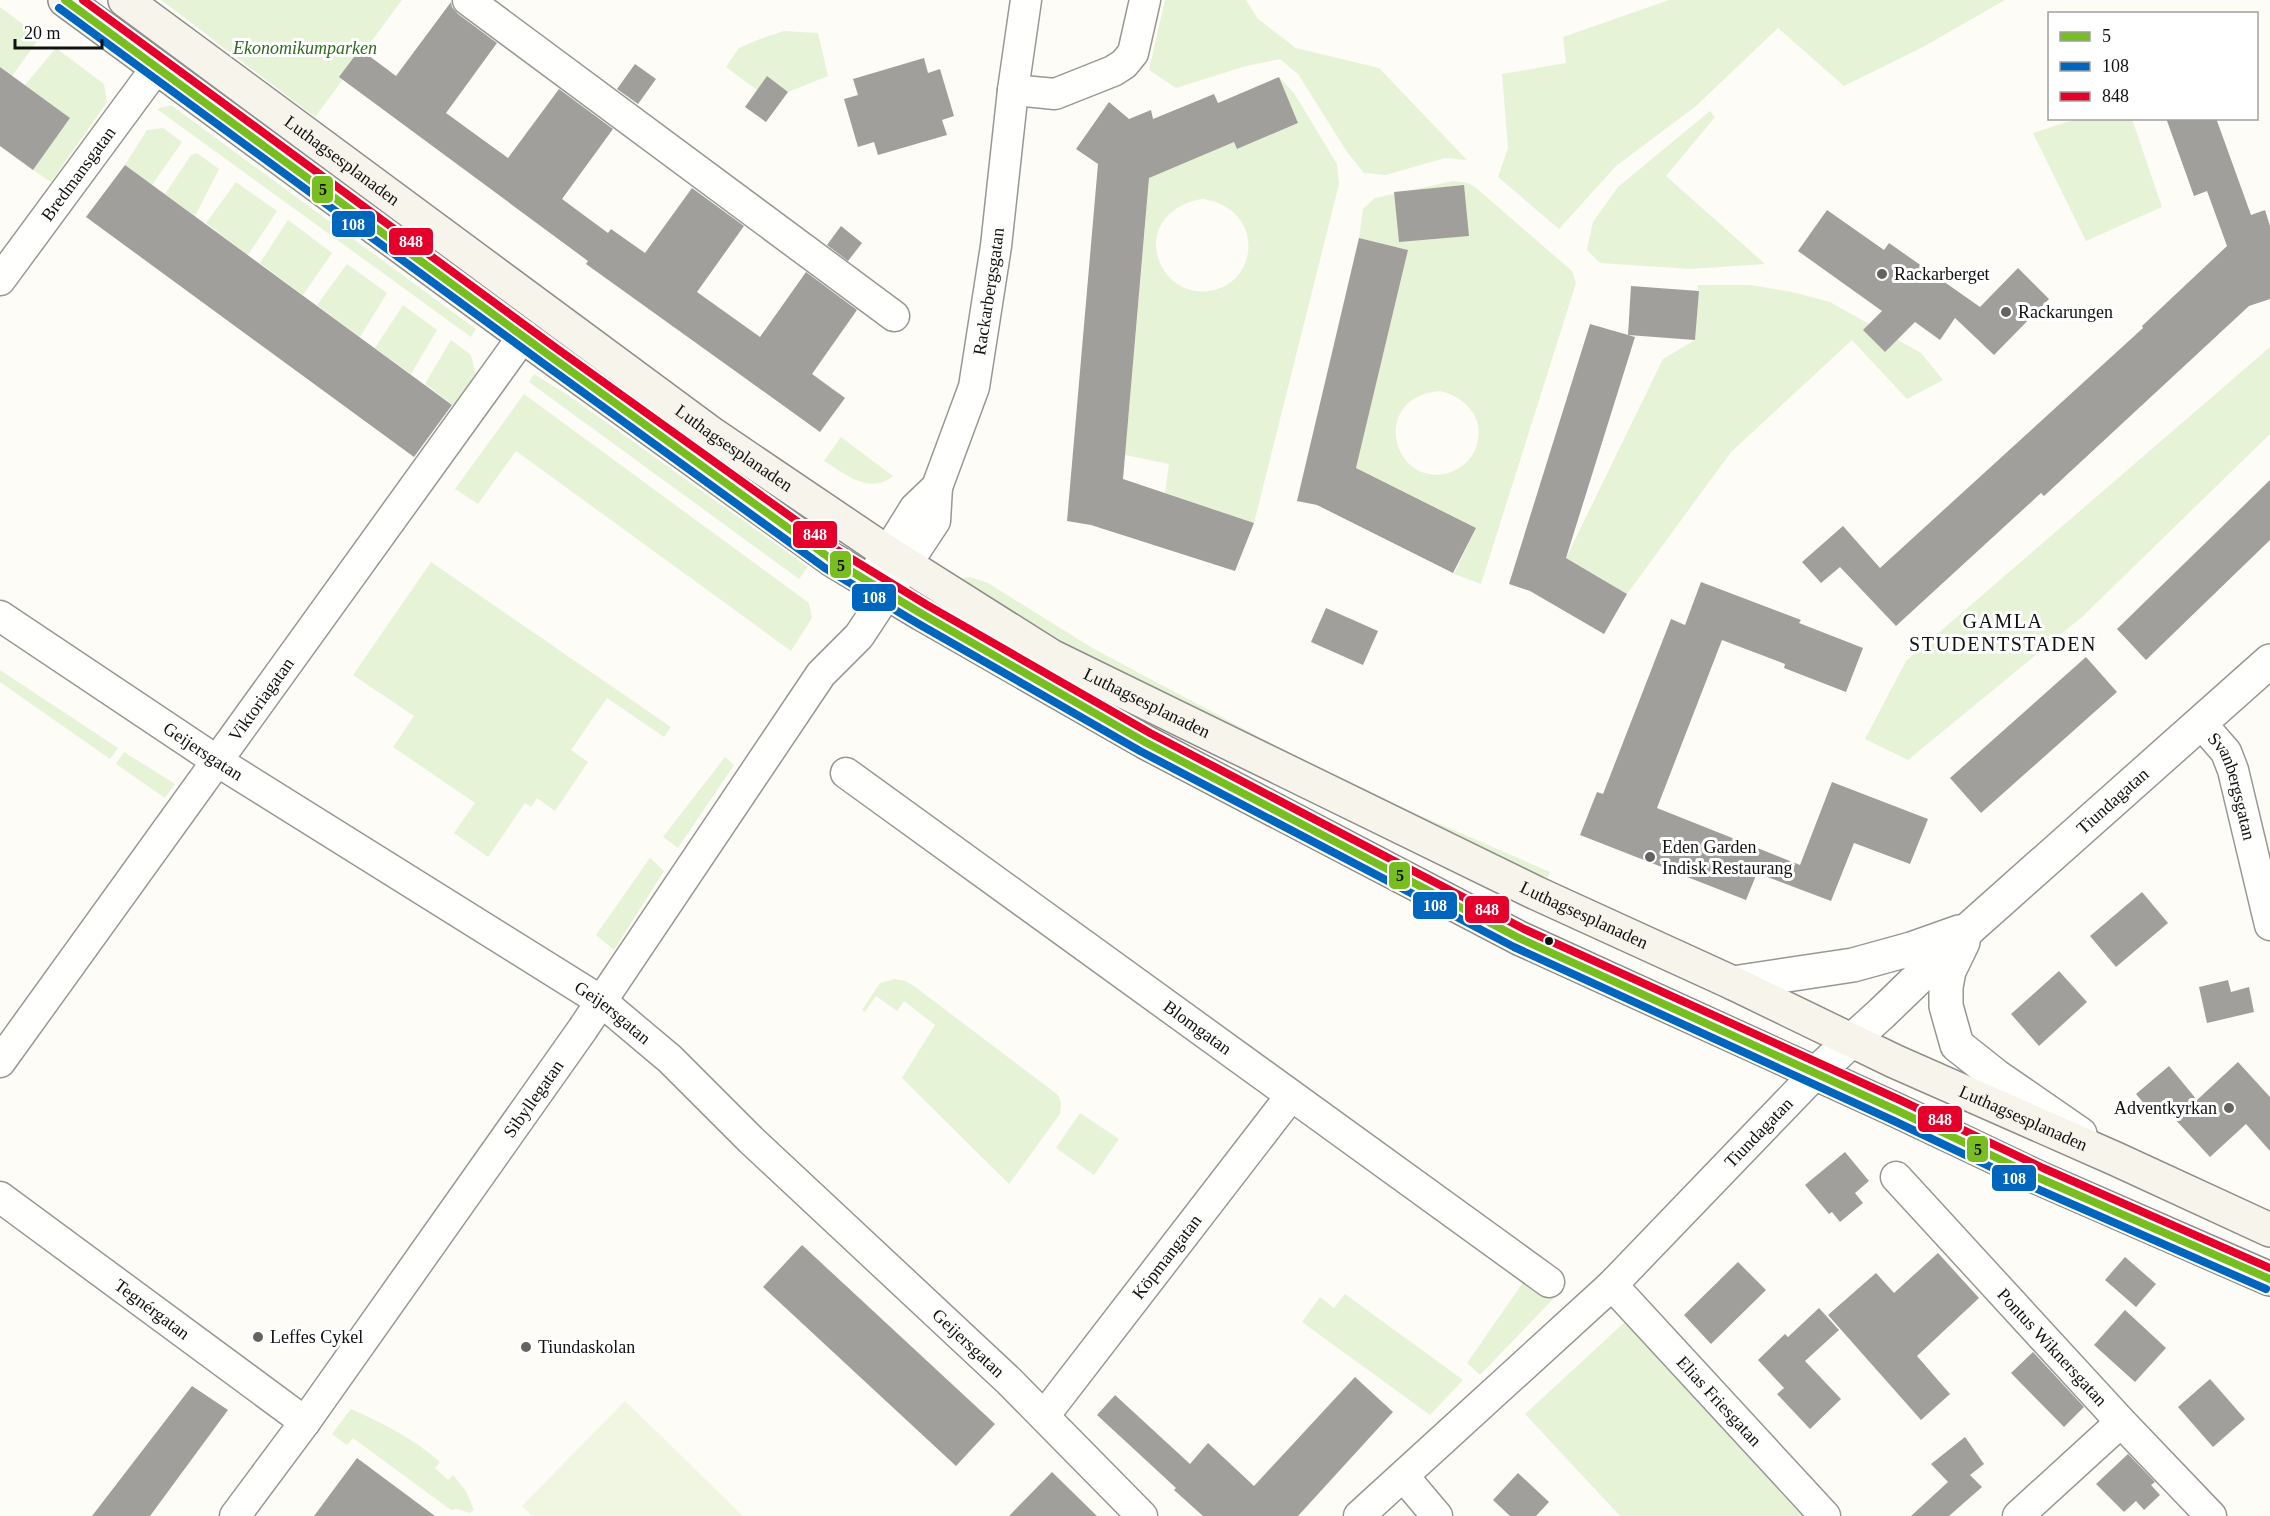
<svg xmlns="http://www.w3.org/2000/svg" width="2270" height="1516" font-family="Georgia,serif">
<style>
.green{fill:#e7f3d7;fill-rule:evenodd}
.pitch{fill:#f0f6e1}
.building{fill:#a19f9c}
.lines{fill:none;stroke-linecap:round;stroke-linejoin:round}
.minor-casing{stroke:#979795;stroke-width:33}
.tertiary-casing{stroke:#979795;stroke-width:36}
.secondary-casing{stroke:#8e8d8b;stroke-width:36}
.minor{stroke:#fffffe;stroke-width:30}
.tertiary{stroke:#fffffe;stroke-width:33}
.secondary{stroke:#f6f4eb;stroke-width:33}
.bus-1-casing{stroke:#fff;stroke-width:12}
.bus-2-casing{stroke:#fff;stroke-width:12}
.bus-3-casing{stroke:#fff;stroke-width:12}
.bus-1{stroke:#78be20;stroke-width:8}
.bus-2{stroke:#0065bd;stroke-width:8}
.bus-3{stroke:#e4002b;stroke-width:8}
.poi-dot{fill:#646362;stroke:#fff;stroke-width:2}
.bus-dot{fill:#111;stroke:#fff;stroke-width:2}
.labels{text-anchor:middle;stroke-width:6;stroke-linejoin:round;paint-order:stroke}
.park-label{font-size:18px;font-style:italic;fill:#2f6b1f;stroke:#fff}
.street-label{font-size:18px;fill:#111;stroke:#fff}
.poi-label{font-size:18px;fill:#111;stroke:#fff;text-anchor:start}
.neighbourhood-label{font-size:20px;letter-spacing:1.5px;fill:#111;stroke:#fff}
.line-badge{stroke:#fff;stroke-width:2}
.badge-label{font-size:16px;text-anchor:middle;font-weight:bold;fill:#fff}
.pale-badge-label{font-size:16px;text-anchor:middle;font-weight:bold;fill:#111}
</style>
<rect width="100%" height="100%" fill="#fdfcf7"/>
<!-- green -->
<g class="green">
<path d="M 161,0 L 402,0 L 315,117 Z"/>
<path d="M 1165,0 L 1246,0 L 1258,19 L 1296,48 L 1379,68 L 1467,160 L 1445,158 L 1386,175 L 1364,173 L 1347,152 L 1298,74 L 1280,59 L 1246,66 L 1176,88 L 1149,70 Z"/>
<path d="M 1669,0 L 2005,0 L 1923,47 L 1844,86 L 1778,28 L 1696,106 L 1616,166 L 1559,229 L 1498,177 L 1508,148 L 1502,74 L 1566,63 L 1563,37 Z"/>
<path d="M 0,7 L 40,37 L 12,76 L 0,67 Z"/>
<path d="M 784,31 L 818,33 L 828,76 L 788,92 L 767,77 L 757,90 L 726,67 L 739,48 L 760,39 Z"/>
<path d="M 56,48 L 104,84 L 107,102 L 51,182 L 33,170 L 70,118 L 25,85 Z"/>
<path d="M 1279,77 L 1294,93 L 1337,164 L 1339,184 L 1254,523 L 1165,493 L 1169,464 L 1125,455 L 1150,169 L 1234,142 L 1237,149 L 1298,123 ZM 1203,199 C 1272,210 1257,298 1195,291 C 1183,289 1172,282 1165,272 C 1142,237 1166,204 1203,199 Z"/>
<path d="M 171,105 L 476,329 L 471,337 L 157,109 Z"/>
<path d="M 1710,111 L 1715,117 L 1666,176 L 1765,264 L 1691,269 L 1600,263 L 1587,250 L 1593,222 L 1618,187 Z"/>
<path d="M 2076,119 L 2132,119 L 2162,207 L 2086,241 L 2033,133 Z"/>
<path d="M 163,128 L 182,142 L 152,185 L 125,165 L 147,130 Z"/>
<path d="M 197,153 L 219,169 L 195,216 L 165,194 L 191,155 Z"/>
<path d="M 1453,181 L 1468,183 L 1475,187 L 1572,271 L 1576,283 L 1481,584 L 1454,574 L 1476,528 L 1356,468 L 1408,250 L 1359,238 L 1363,209 L 1375,198 ZM 1440,391 C 1468,398 1487,420 1475,450 C 1470,461 1460,470 1448,473 C 1392,488 1369,397 1440,391 Z"/>
<path d="M 236,182 L 277,211 L 248,255 L 206,223 Z"/>
<path d="M 288,220 L 332,253 L 303,295 L 260,263 Z"/>
<path d="M 347,264 L 387,293 L 360,337 L 317,305 Z"/>
<path d="M 1697,285 L 1751,285 L 1792,292 L 1830,302 L 1921,353 L 1943,380 L 1907,399 L 1852,340 L 1731,452 L 1627,594 L 1566,558 L 1663,359 L 1695,340 L 1699,291 Z"/>
<path d="M 403,305 L 437,330 L 411,374 L 375,348 Z"/>
<path d="M 451,340 L 471,355 L 476,376 L 456,407 L 425,384 Z"/>
<path d="M 2270,347 L 2270,434 L 2082,617 L 1908,760 L 1865,739 L 1906,661 Z"/>
<path d="M 534,374 L 568,395 L 808,567 L 799,579 L 529,382 Z"/>
<path d="M 524,394 L 809,603 L 812,618 L 791,651 L 516,451 L 478,504 L 455,489 Z"/>
<path d="M 841,437 L 893,476 C 869,495 847,475 824,461 Z"/>
<path d="M 431,562 L 671,727 L 664,737 L 607,698 L 571,750 L 588,762 L 555,811 L 537,798 L 531,807 L 525,803 L 488,857 L 454,833 L 475,803 L 393,747 L 414,716 L 353,675 Z"/>
<path d="M 970,577 L 988,583 L 1094,649 L 1276,746 L 1417,814 L 1550,872 L 1544,885 L 1097,664 L 961,584 L 964,578 Z"/>
<path d="M 0,670 L 118,748 L 110,759 L 0,682 Z"/>
<path d="M 124,752 L 175,784 L 165,798 L 116,764 Z"/>
<path d="M 725,757 L 734,765 L 678,848 L 663,837 Z"/>
<path d="M 650,858 L 664,871 L 614,950 L 596,935 Z"/>
<path d="M 895,979 L 905,981 L 914,986 L 1058,1095 L 1061,1102 L 1060,1114 L 1009,1184 L 902,1078 L 935,1025 L 904,1001 L 897,1011 L 876,996 L 865,1012 L 862,1010 L 880,983 Z"/>
<path d="M 1080,1113 L 1119,1139 L 1094,1175 L 1056,1148 Z"/>
<path d="M 1529,1274 L 1555,1297 L 1480,1375 L 1467,1363 Z"/>
<path d="M 1345,1294 L 1463,1380 L 1430,1415 L 1302,1322 L 1320,1297 L 1334,1308 Z"/>
<path d="M 1627,1320 L 1808,1516 L 1620,1516 L 1525,1414 Z"/>
<path d="M 351,1409 C 384,1424 413,1438 440,1462 L 435,1468 L 448,1480 L 453,1475 L 466,1491 L 474,1510 L 470,1513 L 457,1509 L 451,1510 L 353,1438 L 347,1445 L 332,1434 Z"/>
</g>
<!-- pitch -->
<path class="pitch" d="M 625,1401 L 743,1516 L 532,1516 L 522,1506 Z"/>
<!-- building -->
<g class="building">
<path d="M 451,2 L 452,7 L 458,14 L 497,43 L 446,113 L 508,158 L 559,89 L 613,129 L 562,199 L 608,233 L 611,229 L 645,253 L 692,188 L 744,226 L 697,292 L 760,337 L 806,272 L 857,310 L 812,374 L 845,398 L 820,432 L 586,264 L 588,261 L 339,77 L 360,49 L 396,76 Z"/>
<path d="M 924,58 L 928,73 L 940,69 L 954,116 L 942,120 L 947,135 L 878,155 L 874,142 L 858,147 L 844,99 L 858,95 L 853,79 Z"/>
<path d="M 635,64 L 656,79 L 638,104 L 617,89 Z"/>
<path d="M 0,67 L 70,118 L 33,170 L 0,146 Z"/>
<path d="M 767,76 L 788,92 L 766,122 L 745,107 Z"/>
<path d="M 1279,77 L 1298,123 L 1237,149 L 1234,142 L 1149,178 L 1123,479 L 1254,523 L 1235,571 L 1091,525 L 1067,521 L 1098,164 L 1076,149 L 1109,102 L 1129,119 L 1151,110 L 1153,119 L 1214,94 L 1218,103 Z"/>
<path d="M 2166,118 L 2216,118 L 2251,215 L 2265,210 L 2270,226 L 2270,299 L 2249,306 L 2044,496 L 2041,493 L 1896,626 L 1840,567 L 1821,583 L 1802,562 L 1843,526 L 1880,568 L 2143,328 L 2142,326 L 2227,246 L 2207,191 L 2194,196 Z"/>
<path d="M 125,165 L 452,405 L 414,457 L 86,217 Z"/>
<path d="M 1464,185 L 1469,236 L 1399,242 L 1394,192 Z"/>
<path d="M 1827,210 L 1884,250 L 1889,243 L 1980,307 L 2018,268 L 2049,299 L 1994,355 L 1955,318 L 1940,340 L 1915,322 L 1885,352 L 1863,330 L 1882,311 L 1798,251 Z"/>
<path d="M 841,226 L 862,243 L 848,261 L 827,245 Z"/>
<path d="M 1359,238 L 1408,250 L 1356,468 L 1476,528 L 1453,573 L 1317,505 L 1297,501 Z"/>
<path d="M 1631,286 L 1699,291 L 1695,340 L 1628,335 Z"/>
<path d="M 1590,324 L 1635,337 L 1566,558 L 1627,594 L 1604,634 L 1530,591 L 1509,584 Z"/>
<path d="M 2270,480 L 2270,540 L 2146,660 L 2117,629 Z"/>
<path d="M 1701,582 L 1801,620 L 1799,623 L 1863,648 L 1846,692 L 1784,668 L 1785,664 L 1722,640 L 1657,808 L 1800,865 L 1832,782 L 1928,819 L 1910,864 L 1854,843 L 1831,901 L 1757,873 L 1746,900 L 1580,835 L 1597,792 L 1603,794 L 1671,619 L 1685,625 Z"/>
<path d="M 1326,608 L 1378,631 L 1363,665 L 1311,642 Z"/>
<path d="M 2086,657 L 2117,692 L 1981,813 L 1950,778 Z"/>
<path d="M 2142,892 L 2168,923 L 2116,967 L 2090,936 Z"/>
<path d="M 2059,971 L 2087,1002 L 2039,1046 L 2011,1014 Z"/>
<path d="M 2228,980 L 2231,992 L 2249,987 L 2254,1012 L 2207,1023 L 2199,987 Z"/>
<path d="M 2238,1062 L 2270,1097 L 2270,1151 L 2246,1124 L 2210,1157 L 2160,1103 L 2150,1111 L 2136,1094 L 2169,1066 L 2197,1100 Z"/>
<path d="M 1845,1152 L 1869,1181 L 1855,1193 L 1863,1203 L 1840,1222 L 1832,1212 L 1829,1214 L 1805,1185 Z"/>
<path d="M 802,1245 L 995,1424 L 956,1466 L 763,1287 Z"/>
<path d="M 1938,1253 L 1979,1298 L 1917,1356 L 1950,1394 L 1921,1420 L 1828,1315 L 1876,1273 L 1894,1293 Z"/>
<path d="M 2125,1257 L 2156,1284 L 2136,1307 L 2105,1280 Z"/>
<path d="M 1738,1262 L 1766,1290 L 1711,1344 L 1684,1315 Z"/>
<path d="M 1819,1308 L 1839,1330 L 1805,1361 L 1841,1399 L 1810,1429 L 1777,1394 L 1784,1388 L 1758,1360 L 1785,1334 L 1788,1337 Z"/>
<path d="M 2125,1310 L 2166,1348 L 2135,1382 L 2094,1345 Z"/>
<path d="M 2033,1352 L 2084,1407 L 2064,1427 L 2011,1373 Z"/>
<path d="M 1355,1377 L 1393,1412 L 1298,1516 L 1203,1516 L 1174,1490 L 1176,1488 L 1097,1415 L 1115,1395 L 1190,1464 L 1208,1443 L 1254,1486 Z"/>
<path d="M 2210,1379 L 2245,1419 L 2213,1447 L 2178,1407 Z"/>
<path d="M 192,1386 L 228,1410 L 150,1516 L 92,1516 Z"/>
<path d="M 1965,1437 L 1984,1464 L 1970,1475 L 1982,1487 L 1949,1516 L 1911,1516 L 1948,1482 L 1931,1464 Z"/>
<path d="M 2128,1454 L 2155,1482 L 2151,1485 L 2160,1495 L 2144,1510 L 2136,1501 L 2124,1512 L 2096,1484 Z"/>
<path d="M 357,1458 L 435,1516 L 314,1516 Z"/>
<path d="M 1052,1472 L 1097,1516 L 1009,1516 Z"/>
<path d="M 1518,1473 L 1549,1502 L 1536,1516 L 1510,1516 L 1493,1500 Z"/>
</g>
<g class="lines">
<!-- minor casing -->
<g class="minor-casing">
<g id="minor">
<path d="M 468,0 L 894,316"/>
<path d="M 1013,90 L 1055,94 L 1113,71 L 1124,64 L 1133,53 L 1145,0"/>
<path id="s1" d="M 0,280 L 157,67"/>
<path d="M 874,574 L 915,508 L 937,487"/>
<path id="s2" d="M 0,616 L 217,761 L 601,1001 L 670,1059 L 751,1140 L 1009,1381 L 1142,1516"/>
<path id="s3" d="M 2200,722 L 2226,752 L 2233,770 L 2270,925"/>
<path id="s4" d="M 846,773 L 1549,1282"/>
<path id="s5" d="M 0,1062 L 524,335"/>
<path id="s6" d="M 1896,1177 L 2121,1422 L 2211,1516"/>
<path id="s7" d="M 0,1197 L 305,1422"/>
<path id="s8" d="M 1612,1285 L 1825,1516"/>
<path id="s9" d="M 1044,1416 L 1290,1097"/>
<path d="M 1404,1477 L 1437,1516"/>
<path id="s10" d="M 235,1516 L 305,1422 L 582,1030 L 821,674 L 859,636 L 935,521 L 937,487 L 974,387 L 996,246 L 1013,90 L 1026,0"/>
<path id="s11" d="M 1359,1516 L 1612,1285 L 1815,1074"/>
<path d="M 2018,1516 L 2121,1422"/>
</g>
</g>
<!-- tertiary casing -->
<g class="tertiary-casing">
<g id="tertiary">
<path d="M 1963,942 L 1949,971 L 1946,987 L 1946,1006 L 1957,1045 L 1996,1076 L 2080,1134"/>
<path d="M 1733,983 L 1853,965 L 1911,949 L 1959,932"/>
<path id="s12" d="M 1815,1074 L 1882,1013 L 1971,927 L 2270,661"/>
</g>
</g>
<!-- secondary casing -->
<g class="secondary-casing">
<g id="secondary">
<path d="M 65,0 L 550,356 L 831,559 L 922,614 L 1145,742 L 1519,938 L 1896,1110 L 2039,1178 L 2270,1279"/>
<path id="s13" d="M 125,0 L 712,434 L 888,553 L 1051,656 L 1536,893 L 1733,983 L 1894,1061 L 2116,1159 L 2270,1230"/>
</g>
</g>
<!-- minor -->
<use href="#minor" class="minor"/>
<!-- tertiary -->
<use href="#tertiary" class="tertiary"/>
<!-- secondary -->
<use href="#secondary" class="secondary"/>
<!-- bus-1 casing -->
<g class="bus-1-casing">
<path id="bus-1" d="M 65,0 L 550,356 L 831,559 L 922,614 L 1145,742 L 1519,938 L 1896,1110 L 2039,1178 L 2270,1279"/>
</g>
<!-- bus-2 casing -->
<g class="bus-2-casing">
<path id="bus-2" d="M 59,8 L 544,364 L 825,568 L 917,623 L 1140,751 L 1514,947 L 1892,1120 L 2035,1188 L 2266,1289"/>
</g>
<!-- bus-3 casing -->
<g class="bus-3-casing">
<path id="bus-3" d="M 83,0 L 556,348 L 837,550 L 927,605 L 1150,733 L 1524,929 L 1900,1100 L 2043,1168 L 2270,1268"/>
</g>
<!-- bus-1 -->
<use href="#bus-1" class="bus-1"/>
<!-- bus-2 -->
<use href="#bus-2" class="bus-2"/>
<!-- bus-3 -->
<use href="#bus-3" class="bus-3"/>
</g>
<!-- markers -->
<g class="poi-dot">
<circle cx="1882" cy="274" r="6"/>
<circle cx="2006" cy="312" r="6"/>
<circle cx="1650" cy="857" r="6"/>
<circle cx="2229" cy="1108" r="6"/>
<circle cx="258" cy="1337" r="6"/>
<circle cx="526" cy="1347" r="6"/>
</g>
<circle class="bus-dot" cx="1549" cy="941" r="5"/>
<g class="labels">
<!-- park labels -->
<g class="park-label">
<text x="305" y="54">Ekonomikumparken</text>
</g>
<!-- street labels -->
<g class="street-label">
<text dy="6" stroke="none"><textPath href="#s13" startOffset="270">Luthagsesplanaden</textPath></text>
<text dy="6" stroke="none"><textPath href="#s1" startOffset="132">Bredmansgatan</textPath></text>
<text dy="6" stroke="none"><textPath href="#s10" startOffset="1455">Rackarbergsgatan</textPath></text>
<text dy="6" stroke="none"><textPath href="#s13" startOffset="756">Luthagsesplanaden</textPath></text>
<text dy="6" stroke="none"><textPath href="#s5" startOffset="447">Viktoriagatan</textPath></text>
<text dy="6" stroke="none"><textPath href="#s13" startOffset="1242">Luthagsesplanaden</textPath></text>
<text dy="6" stroke="none"><textPath href="#s2" startOffset="244">Geijersgatan</textPath></text>
<text dy="6" stroke="none"><textPath href="#s3" startOffset="74">Svanbergsgatan</textPath></text>
<text dy="6" stroke="none"><textPath href="#s12" startOffset="404">Tiundagatan</textPath></text>
<text dy="6" stroke="none"><textPath href="#s13" startOffset="1728">Luthagsesplanaden</textPath></text>
<text dy="6" stroke="none"><textPath href="#s2" startOffset="730">Geijersgatan</textPath></text>
<text dy="6" stroke="none"><textPath href="#s4" startOffset="434">Blomgatan</textPath></text>
<text dy="6" stroke="none"><textPath href="#s10" startOffset="513">Sibyllegatan</textPath></text>
<text dy="6" stroke="none"><textPath href="#s13" startOffset="2212">Luthagsesplanaden</textPath></text>
<text dy="6" stroke="none"><textPath href="#s11" startOffset="554">Tiundagatan</textPath></text>
<text dy="6" stroke="none"><textPath href="#s9" startOffset="201">Köpmangatan</textPath></text>
<text dy="6" stroke="none"><textPath href="#s7" startOffset="189">Tegnérgatan</textPath></text>
<text dy="6" stroke="none"><textPath href="#s2" startOffset="1216">Geijersgatan</textPath></text>
<text dy="6" stroke="none"><textPath href="#s6" startOffset="231">Pontus Wiknersgatan</textPath></text>
<text dy="6" stroke="none"><textPath href="#s8" startOffset="158">Elias Friesgatan</textPath></text>
</g>
<!-- poi labels -->
<g class="poi-label">
<text x="1894" y="280">Rackarberget</text>
<text x="2018" y="318">Rackarungen</text>
<text x="1662" y="853">Eden Garden<tspan x="1662" dy="21">Indisk Restaurang</tspan></text>
<text x="2217" y="1114" text-anchor="end">Adventkyrkan</text>
<text x="270" y="1343">Leffes Cykel</text>
<text x="538" y="1353">Tiundaskolan</text>
</g>
<!-- neighbourhood labels -->
<g class="neighbourhood-label">
<text x="2003" y="628">GAMLA<tspan x="2003" dy="23">STUDENTSTADEN</tspan></text>
</g>
</g>
<g class="line-badge">
<rect x="311" y="175" width="23" height="29" rx="6" fill="#78be20"/>
<rect x="331" y="210" width="45" height="28" rx="6" fill="#0065bd"/>
<rect x="388" y="227" width="46" height="29" rx="6" fill="#e4002b"/>
<rect x="792" y="520" width="46" height="29" rx="6" fill="#e4002b"/>
<rect x="829" y="550" width="23" height="29" rx="6" fill="#78be20"/>
<rect x="851" y="583" width="46" height="29" rx="6" fill="#0065bd"/>
<rect x="1388" y="861" width="23" height="29" rx="6" fill="#78be20"/>
<rect x="1412" y="891" width="46" height="29" rx="6" fill="#0065bd"/>
<rect x="1464" y="895" width="46" height="29" rx="6" fill="#e4002b"/>
<rect x="1917" y="1105" width="46" height="28" rx="6" fill="#e4002b"/>
<rect x="1966" y="1135" width="23" height="28" rx="6" fill="#78be20"/>
<rect x="1991" y="1164" width="46" height="28" rx="6" fill="#0065bd"/>
</g>
<g class="badge-label">
<text x="353" y="230">108</text>
<text x="411" y="247">848</text>
<text x="815" y="540">848</text>
<text x="874" y="603">108</text>
<text x="1435" y="911">108</text>
<text x="1487" y="915">848</text>
<text x="1940" y="1125">848</text>
<text x="2014" y="1184">108</text>
</g>
<g class="pale-badge-label">
<text x="323" y="195">5</text>
<text x="841" y="571">5</text>
<text x="1400" y="881">5</text>
<text x="1978" y="1155">5</text>
</g>
<!-- legend -->
<rect x="2048" y="12" width="210" height="108" fill="#ffffff" stroke="#a0a0a0" stroke-width="1.5"/>
<rect x="2060" y="32" width="30" height="9" fill="#78be20" stroke="#a0a0a0" stroke-width="1.5"/>
<text x="2102" y="42" font-size="18" fill="#111111">5</text>
<rect x="2060" y="62" width="30" height="9" fill="#0065bd" stroke="#a0a0a0" stroke-width="1.5"/>
<text x="2102" y="72" font-size="18" fill="#111111">108</text>
<rect x="2060" y="92" width="30" height="9" fill="#e4002b" stroke="#a0a0a0" stroke-width="1.5"/>
<text x="2102" y="102" font-size="18" fill="#111111">848</text>
<!-- scale -->
<path d="M15 39v9h87v-9" fill="none" stroke="#111111" stroke-width="3"/>
<text x="24" y="39" font-size="18" fill="#111111" stroke="#ffffff" stroke-width="4.5" paint-order="stroke">20 m</text>
</svg>
